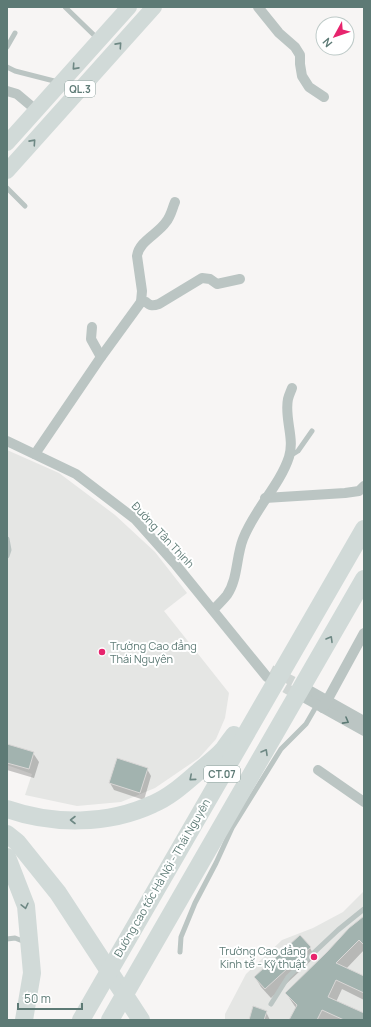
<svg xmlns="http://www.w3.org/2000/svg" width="371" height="1027" font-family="Manrope,sans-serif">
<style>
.built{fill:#e5e6e4}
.shadow{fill:#0003}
.building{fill:#a2b3af;stroke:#d9d7d6}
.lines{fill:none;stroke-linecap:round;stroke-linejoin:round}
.minor-tunnel{stroke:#d0d6d4;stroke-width:10;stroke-dasharray:10 5;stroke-linecap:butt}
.service{stroke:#bbc5c3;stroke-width:5}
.minor{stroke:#bbc5c3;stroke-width:10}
.trunk{stroke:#d1dad8;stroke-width:16}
.motorway{stroke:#d1dad8;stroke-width:18}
.oneway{stroke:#6e8884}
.oneway2{stroke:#5d7a75}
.poi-dot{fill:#e7246d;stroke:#fff;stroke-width:1.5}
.labels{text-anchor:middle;stroke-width:4;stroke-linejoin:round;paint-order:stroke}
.shield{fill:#fff;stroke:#8ea29e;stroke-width:1}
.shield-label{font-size:10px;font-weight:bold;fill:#5d7a75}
.street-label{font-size:11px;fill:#5d7a75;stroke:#fff}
.poi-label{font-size:11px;fill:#5d7a75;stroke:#fff;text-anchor:start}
</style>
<rect width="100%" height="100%" fill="#f7f5f4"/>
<!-- built -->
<g class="built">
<path d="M 7,450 L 59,473 L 115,515 L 155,552 L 187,593 L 164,611 L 229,693 L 225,718 L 216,739 L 199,758 L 155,788 L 121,802 L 77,806 L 25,795 L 32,774 L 7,765 Z"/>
<path d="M 364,891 L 364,1020 L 225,1020 L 225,1014 L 246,974 L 282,940 L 313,928 L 343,912 Z"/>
</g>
<!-- shadow -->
<g class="shadow">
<path d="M 7,745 L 33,753 L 39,762 L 34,778 L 7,770 Z"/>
<path d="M 147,769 L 151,776 L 144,800 L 114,790 L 110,783 Z"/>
<path d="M 364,917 L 364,950 L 346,969 L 364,977 L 364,1000 L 342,989 L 336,1002 L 364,1014 L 364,1020 L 291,1020 L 296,1008 L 286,993 Z"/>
<path d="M 310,948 L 315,957 L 271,998 L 261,987 L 255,977 Z"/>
<path d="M 266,1012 L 270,1020 L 250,1020 Z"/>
</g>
<!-- building -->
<g class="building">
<path d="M 7,744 L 34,752 L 29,769 L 7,763 Z"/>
<path d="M 117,758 L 148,768 L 140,793 L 109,783 Z"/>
<path d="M 364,916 L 364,945 L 359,940 L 336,963 L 364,976 L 364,993 L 336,980 L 328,997 L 364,1013 L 364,1020 L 344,1020 L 322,1010 L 317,1020 L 289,1020 L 297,1005 L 285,993 L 327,952 L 349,928 Z"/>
<path d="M 300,935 L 311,947 L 265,989 L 254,977 Z"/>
<path d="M 253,1006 L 267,1011 L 264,1020 L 249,1020 Z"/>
</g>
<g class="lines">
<!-- minor-tunnel -->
<g class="minor-tunnel">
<path d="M 271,670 L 306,688"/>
<path d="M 272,680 L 301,697"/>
</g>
<!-- service -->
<g class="service">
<path d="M 65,7 L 98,39"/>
<path d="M 7,47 L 15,33"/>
<path d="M 7,67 L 15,71 L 58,82"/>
<path d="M 7,188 L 25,206"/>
<path d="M 290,456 L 298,451 L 312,431"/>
<path d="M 7,539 L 9,550 L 7,556"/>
<path d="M 7,939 L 15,938 L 25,942"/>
<path d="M 180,952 L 181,937 L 195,903 L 216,863 L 232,828 L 281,749 L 306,724 L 317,705"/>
<path d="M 271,1004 L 288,977 L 338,930 L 364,909"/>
</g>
<!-- minor -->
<g class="minor">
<path d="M 258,7 L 279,33 L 295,47 L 300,55 L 300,64 L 302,76 L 309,87 L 324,97"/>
<path d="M 7,91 L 17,94 L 36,110"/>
<path d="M 141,302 L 142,291 L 137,256 C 139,241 158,234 166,222 C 171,216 172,209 175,202"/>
<path d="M 92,327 L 91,339 L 101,357"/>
<path d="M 7,441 L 76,474 L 135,519 L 176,565 L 267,677"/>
<path d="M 35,454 L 101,357 L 141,302 L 146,302 C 150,306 153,306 159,304 L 202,278 L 210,279 L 217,284 L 240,279"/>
<path d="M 265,498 L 345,493 L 359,491 L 364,486"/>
<path d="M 213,610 C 218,605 223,600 227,595 C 238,579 236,557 243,539 C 254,510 280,485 289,457 C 295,438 284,418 288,399 C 289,395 291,391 292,388"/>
<path d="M 307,689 L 364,721"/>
<path d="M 303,697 L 364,731"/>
<path d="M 323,708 L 364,633"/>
<path d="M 318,770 L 364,802"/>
</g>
<!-- trunk -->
<g class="trunk">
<path d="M 7,143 L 129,7"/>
<path d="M 7,171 L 154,7"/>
</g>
<!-- motorway -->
<g class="motorway">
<path d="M 7,809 C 53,825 108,825 153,804 C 170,797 184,784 198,772 C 206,765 216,758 223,750 C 227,745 230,740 234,735"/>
<path d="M 7,834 L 17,842 L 58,893 L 141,1020"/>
<path d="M 7,857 L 26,906 L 32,973 L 24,1020"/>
<path d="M 81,1020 L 364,529"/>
<path d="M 110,1020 L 364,579"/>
</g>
</g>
<!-- one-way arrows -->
<defs><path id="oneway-chevron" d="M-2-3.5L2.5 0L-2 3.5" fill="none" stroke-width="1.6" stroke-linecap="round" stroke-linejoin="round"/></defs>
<g class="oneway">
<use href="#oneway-chevron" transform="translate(119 45) rotate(-48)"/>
<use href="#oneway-chevron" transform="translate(75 67) rotate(132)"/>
<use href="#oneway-chevron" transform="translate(33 142) rotate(-48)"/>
<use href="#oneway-chevron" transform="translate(330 639) rotate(-60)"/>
<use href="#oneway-chevron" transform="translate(265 752) rotate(-60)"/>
<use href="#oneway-chevron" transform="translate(192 778) rotate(139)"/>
<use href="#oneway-chevron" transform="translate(73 820) rotate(-180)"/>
<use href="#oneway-chevron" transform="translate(25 906) rotate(77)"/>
</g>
<use class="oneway2" href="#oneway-chevron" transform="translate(346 721) rotate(29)"/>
<!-- markers -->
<g class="poi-dot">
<circle cx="102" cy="652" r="4"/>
<circle cx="314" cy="957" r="4"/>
</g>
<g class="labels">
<!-- shield labels -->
<g class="shield">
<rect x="65" y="81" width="30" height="16" rx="3"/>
<rect x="204" y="766" width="36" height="16" rx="3"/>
</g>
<g class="shield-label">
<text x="80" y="93">QL.3</text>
<text x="222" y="778">CT.07</text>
</g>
<!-- street labels -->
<g class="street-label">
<text transform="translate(163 535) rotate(47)" y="4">Đường Tân Thịnh</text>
<text transform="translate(162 878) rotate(-60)" y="4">Đường cao tốc Hà Nội - Thái Nguyên</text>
</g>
<!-- poi labels -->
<g class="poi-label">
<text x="110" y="650">Trường Cao đẳng<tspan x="110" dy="13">Thái Nguyên</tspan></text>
<text x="306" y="955" text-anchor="end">Trường Cao đẳng<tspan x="306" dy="13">Kinh tế - Kỹ thuật</tspan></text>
</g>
</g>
<!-- border -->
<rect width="371" height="1027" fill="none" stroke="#5d7a75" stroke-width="16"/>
<!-- north arrow -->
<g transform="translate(335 36) rotate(230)"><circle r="19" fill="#ffffff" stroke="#becac8"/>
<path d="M0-3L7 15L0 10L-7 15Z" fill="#e7246d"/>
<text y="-6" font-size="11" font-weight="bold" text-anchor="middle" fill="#5d7a75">N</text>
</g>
<!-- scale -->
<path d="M18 1003v6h64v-6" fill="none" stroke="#5d7a75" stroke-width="2"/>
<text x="24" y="1003" font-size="12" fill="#5d7a75" stroke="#ffffff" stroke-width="3" paint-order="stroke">50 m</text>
</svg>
